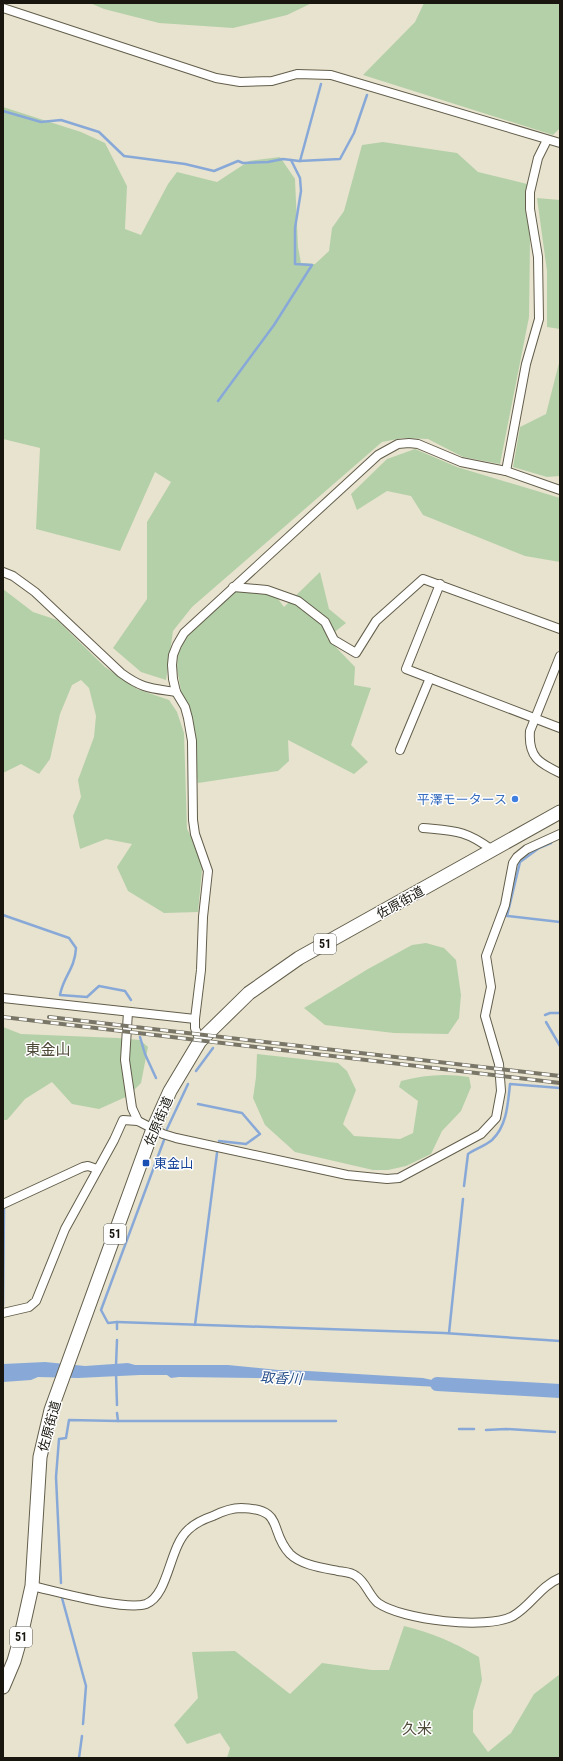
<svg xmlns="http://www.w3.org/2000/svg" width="563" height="1761" font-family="'Roboto Condensed','Noto Sans JP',sans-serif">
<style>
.green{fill:#b4d0a9}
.water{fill:#88a9d8}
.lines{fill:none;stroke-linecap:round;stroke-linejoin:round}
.stream{stroke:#88a9d8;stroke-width:2.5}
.river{stroke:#88a9d8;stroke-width:14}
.minor-casing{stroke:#625e4b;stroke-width:10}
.trunk-casing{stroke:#625e4b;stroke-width:15}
.minor{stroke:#fff;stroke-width:8}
.trunk{stroke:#fff;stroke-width:13}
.rail-casing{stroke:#797668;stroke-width:4}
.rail{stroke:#fff;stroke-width:2.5;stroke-dasharray:8;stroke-linecap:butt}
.shop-dot{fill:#3f7fe0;stroke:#fff;stroke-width:1.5}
.transit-dot{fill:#1a4fb4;stroke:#fff;stroke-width:1.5}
.labels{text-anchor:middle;stroke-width:3;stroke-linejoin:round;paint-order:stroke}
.shield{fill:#fff;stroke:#5d5c56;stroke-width:1}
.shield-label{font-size:12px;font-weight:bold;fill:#18160e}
.shop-label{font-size:13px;fill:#366cbe;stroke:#fff;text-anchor:end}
.street-label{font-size:13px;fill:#18160e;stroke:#fff}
.transit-label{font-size:13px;fill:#164399;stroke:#fff;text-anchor:start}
.water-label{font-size:14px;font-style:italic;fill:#264e89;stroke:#fff}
.quarter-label{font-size:15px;fill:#4e4a38;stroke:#fff}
</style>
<rect width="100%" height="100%" fill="#e8e3ce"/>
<!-- green -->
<g class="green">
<path d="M 90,3 L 312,3 L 287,15 L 233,28 L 159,23 L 104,9 Z"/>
<path d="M 424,3 L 560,3 L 560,128 L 553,135 L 363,75 L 415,22 Z"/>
<path d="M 3,107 L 81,132 L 105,143 L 127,186 L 125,229 L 141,235 L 168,184 L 177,172 L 217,182 L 249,161 L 280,157 L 295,179 L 298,247 L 301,263 L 315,264 L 329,251 L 332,228 L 344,211 L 362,145 L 383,142 L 457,153 L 478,172 L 527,184 L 530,241 L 529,317 L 500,464 L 463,457 L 428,439 L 403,438 L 382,442 L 192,607 L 173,631 L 166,680 L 141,672 L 113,648 L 147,599 L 147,522 L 171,482 L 155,472 L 120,551 L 36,529 L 40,448 L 3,439 Z"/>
<path d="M 537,198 L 560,200 L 560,329 L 547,327 L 547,271 Z"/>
<path d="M 560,359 L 560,476 L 547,477 L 513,467 L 520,427 L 546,414 Z"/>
<path d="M 415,449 L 457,467 L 560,498 L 560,562 L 525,556 L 423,515 L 411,496 L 387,491 L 357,510 L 351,494 L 387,459 Z"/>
<path d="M 320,572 L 329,609 L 346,623 L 327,638 L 355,667 L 354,685 L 371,688 L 351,745 L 368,762 L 354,774 L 288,740 L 289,761 L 278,771 L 198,783 L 177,669 L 178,651 L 194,624 L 236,590 L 273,592 L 284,607 Z"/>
<path d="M 3,589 L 33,612 L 57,620 L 105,667 L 137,689 L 169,700 L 177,712 L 184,733 L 187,829 L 198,849 L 202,870 L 198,912 L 164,913 L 128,891 L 117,867 L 132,844 L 106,839 L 80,849 L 73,816 L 81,797 L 78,780 L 94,737 L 96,716 L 89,688 L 81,680 L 72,685 L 60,714 L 50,759 L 39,774 L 21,764 L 3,773 Z"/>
<path d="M 426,943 L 444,948 L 456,960 L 461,995 L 459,1018 L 448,1034 L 394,1033 L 325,1025 L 304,1008 L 368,969 L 412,945 Z"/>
<path d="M 3,1027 L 21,1034 L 118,1038 L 140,1040 L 148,1047 L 141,1083 L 128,1096 L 99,1109 L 72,1104 L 52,1082 L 25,1099 L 7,1120 L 3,1120 Z"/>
<path d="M 257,1054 L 338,1063 L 347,1071 L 356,1090 L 343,1124 L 354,1136 L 400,1139 L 413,1133 L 418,1101 L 399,1087 L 401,1081 C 424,1075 445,1073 469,1077 L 471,1087 L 461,1111 L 442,1131 L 431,1154 L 406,1166 L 388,1170 L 373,1170 L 295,1152 L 265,1125 L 253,1098 L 256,1077 Z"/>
<path d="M 404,1626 C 433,1633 453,1642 479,1657 L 482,1680 L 473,1711 L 473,1732 L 488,1752 L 511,1733 L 534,1694 L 560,1674 L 560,1758 L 227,1758 L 230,1748 L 220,1733 L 187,1744 L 174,1725 L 198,1698 L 192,1652 L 235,1651 L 290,1694 L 322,1663 L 372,1670 L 389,1670 Z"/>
</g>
<!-- water -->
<path class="water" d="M 45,1362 L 85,1366 L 128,1363 L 135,1365 L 228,1365 L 278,1370 L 308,1371 L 423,1378 L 455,1385 L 439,1387 L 263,1378 L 179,1377 L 171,1378 L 167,1375 L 140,1375 L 78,1378 L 38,1377 L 31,1380 L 3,1382 L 3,1364 Z"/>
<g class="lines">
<!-- stream -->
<g class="stream">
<path d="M 3,111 L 41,122 L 61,120 L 99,132 L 124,156 L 185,164 L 214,171 L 238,161 L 243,163 L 268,162 L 283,159 L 299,161 L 340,159 L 354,133 L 367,95"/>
<path d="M 300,161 L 321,84"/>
<path d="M 218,401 L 274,325 L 312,265 L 295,264 L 295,228 L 301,191 L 300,178 L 291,160"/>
<path d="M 551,843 L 539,848 L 520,862 L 507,916 L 560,922"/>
<path d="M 3,915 L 69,938 L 76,948 C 75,969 63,977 60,995 L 87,997 L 99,986 L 125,991 L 131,1000"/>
<path d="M 545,1015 L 550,1013 L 560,1013"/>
<path d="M 546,1022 L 560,1046"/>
<path d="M 140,1037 L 145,1054 L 156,1078"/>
<path d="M 196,1071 L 213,1048"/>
<path d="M 198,1104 L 242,1113 L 260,1134 L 246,1144 L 219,1141"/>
<path d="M 167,1129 L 188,1084"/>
<path d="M 464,1186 L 468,1154 C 475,1149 485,1146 492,1140 C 507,1126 508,1103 510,1084 L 560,1088"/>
<path d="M 3,1306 L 4,1208"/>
<path d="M 117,1322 L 444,1333 L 560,1341"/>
<path d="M 195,1325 L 217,1153"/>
<path d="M 117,1329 L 117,1322 L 108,1323 L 101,1310 L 164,1140"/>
<path d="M 449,1333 L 463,1199"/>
<path d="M 116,1366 L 117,1340"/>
<path d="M 116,1373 L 117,1405"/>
<path d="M 118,1421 L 336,1421"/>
<path d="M 459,1429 L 474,1429"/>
<path d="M 486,1430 L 506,1429 L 555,1432"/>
<path d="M 61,1583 L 56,1477 L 59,1439 L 66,1438 L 69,1420 L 118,1421 L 117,1413"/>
<path d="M 62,1598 L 86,1686 L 83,1724"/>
<path d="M 79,1758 L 82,1736"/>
</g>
<!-- river -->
<path class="river" d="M 437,1384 L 560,1391"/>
<!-- minor casing -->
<g class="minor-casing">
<g id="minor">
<path d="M 3,8 L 216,78 L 240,82 L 272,81 L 297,74 L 331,75 L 560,143"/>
<path d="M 506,471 L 526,364 L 539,319 L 538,257 L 530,209 L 530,192 L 538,158 L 547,140"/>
<path d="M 3,572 L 13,576 L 35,592 L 121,673 C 143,689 150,688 176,692"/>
<path d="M 440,584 L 406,669 L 560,728"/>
<path d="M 233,587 L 267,590 L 298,601 L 325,622 L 334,640 L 356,653 L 376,621 L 423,579 L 560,629"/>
<path d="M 560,656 L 530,731 C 528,757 539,763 560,773"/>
<path d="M 400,750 L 430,678"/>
<path d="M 423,828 C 454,831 466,830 492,850"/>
<path d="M 3,998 L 195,1019"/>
<path d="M 128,1012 L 125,1060 L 132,1108 L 138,1121"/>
<path d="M 200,1041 L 195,1028 L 195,1019 L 201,970 L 203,917 L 208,871 L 195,834 L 193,820 L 192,741 L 188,718 L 185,707 L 176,692 L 173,679 L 172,665 L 173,655 L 177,645 L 184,633 L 378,455 L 398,444 L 409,443 L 418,444 L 461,462 L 506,471 L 560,490"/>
<path d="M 3,1204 L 83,1167 L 88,1166 L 97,1169"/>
<path d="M 3,1313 L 29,1307 L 36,1301 L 65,1229 L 114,1140 L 123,1120 L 138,1121 L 163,1134 L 176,1138 L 347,1175 L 387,1179 L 399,1178 L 481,1134 L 496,1118 L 501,1091 L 499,1064 L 485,1016 L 491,987 L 486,956 L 505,905 L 513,863 L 517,857 L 527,849 L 560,834"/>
<path d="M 32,1586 C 55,1591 125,1611 146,1604 C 169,1595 169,1547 188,1530 C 195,1523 204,1519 213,1516 C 221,1512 231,1508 241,1508 C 286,1509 268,1531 290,1554 C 301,1565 323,1568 338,1571 C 344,1572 351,1572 356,1576 C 366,1582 369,1596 378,1603 C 402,1620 487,1630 513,1616 C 531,1606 540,1586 560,1578"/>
</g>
</g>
<!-- trunk casing -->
<g class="trunk-casing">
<path id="trunk" d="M 3,1687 L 14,1661 L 20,1640 L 32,1586 L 40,1457 L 51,1410 L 153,1129 L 170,1091 L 200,1041 L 249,993 L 299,958 L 560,812"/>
</g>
<!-- minor -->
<use href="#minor" class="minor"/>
<!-- trunk -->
<use href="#trunk" class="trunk"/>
<!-- rail casing -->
<g class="rail-casing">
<g id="rail">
<path d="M 3,1017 L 560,1083"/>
<path d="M 49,1017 L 560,1076"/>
</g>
</g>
<!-- rail -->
<use href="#rail" class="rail"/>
</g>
<!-- markers -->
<circle class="shop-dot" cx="515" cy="799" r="4"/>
<rect class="transit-dot" x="142" y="1159" width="8" height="8" rx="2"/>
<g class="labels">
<!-- shield labels -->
<g class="shield">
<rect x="314" y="934" width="22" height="20" rx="3"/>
<rect x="104" y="1224" width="22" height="20" rx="3"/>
<rect x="10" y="1627" width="22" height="20" rx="3"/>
</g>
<g class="shield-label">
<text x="325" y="948">51</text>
<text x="115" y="1238">51</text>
<text x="21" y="1641">51</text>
</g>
<!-- shop labels -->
<g class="shop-label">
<text x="507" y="804">平澤モータース</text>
</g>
<!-- street labels -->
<g class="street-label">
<text transform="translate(400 902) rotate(-29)" y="5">佐原街道</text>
<text transform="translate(158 1121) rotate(-67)" y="5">佐原街道</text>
<text transform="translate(49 1426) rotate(-75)" y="5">佐原街道</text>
</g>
<!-- transit labels -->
<g class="transit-label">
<text x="154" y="1168">東金山</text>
</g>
<!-- water labels -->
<g class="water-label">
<text transform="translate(281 1378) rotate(3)" y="5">取香川</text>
</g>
<!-- quarter labels -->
<g class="quarter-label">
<text x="48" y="1055">東金山</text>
<text x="417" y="1734">久米</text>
</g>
</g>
<!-- border -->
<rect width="563" height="1761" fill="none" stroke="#18160e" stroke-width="8"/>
</svg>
